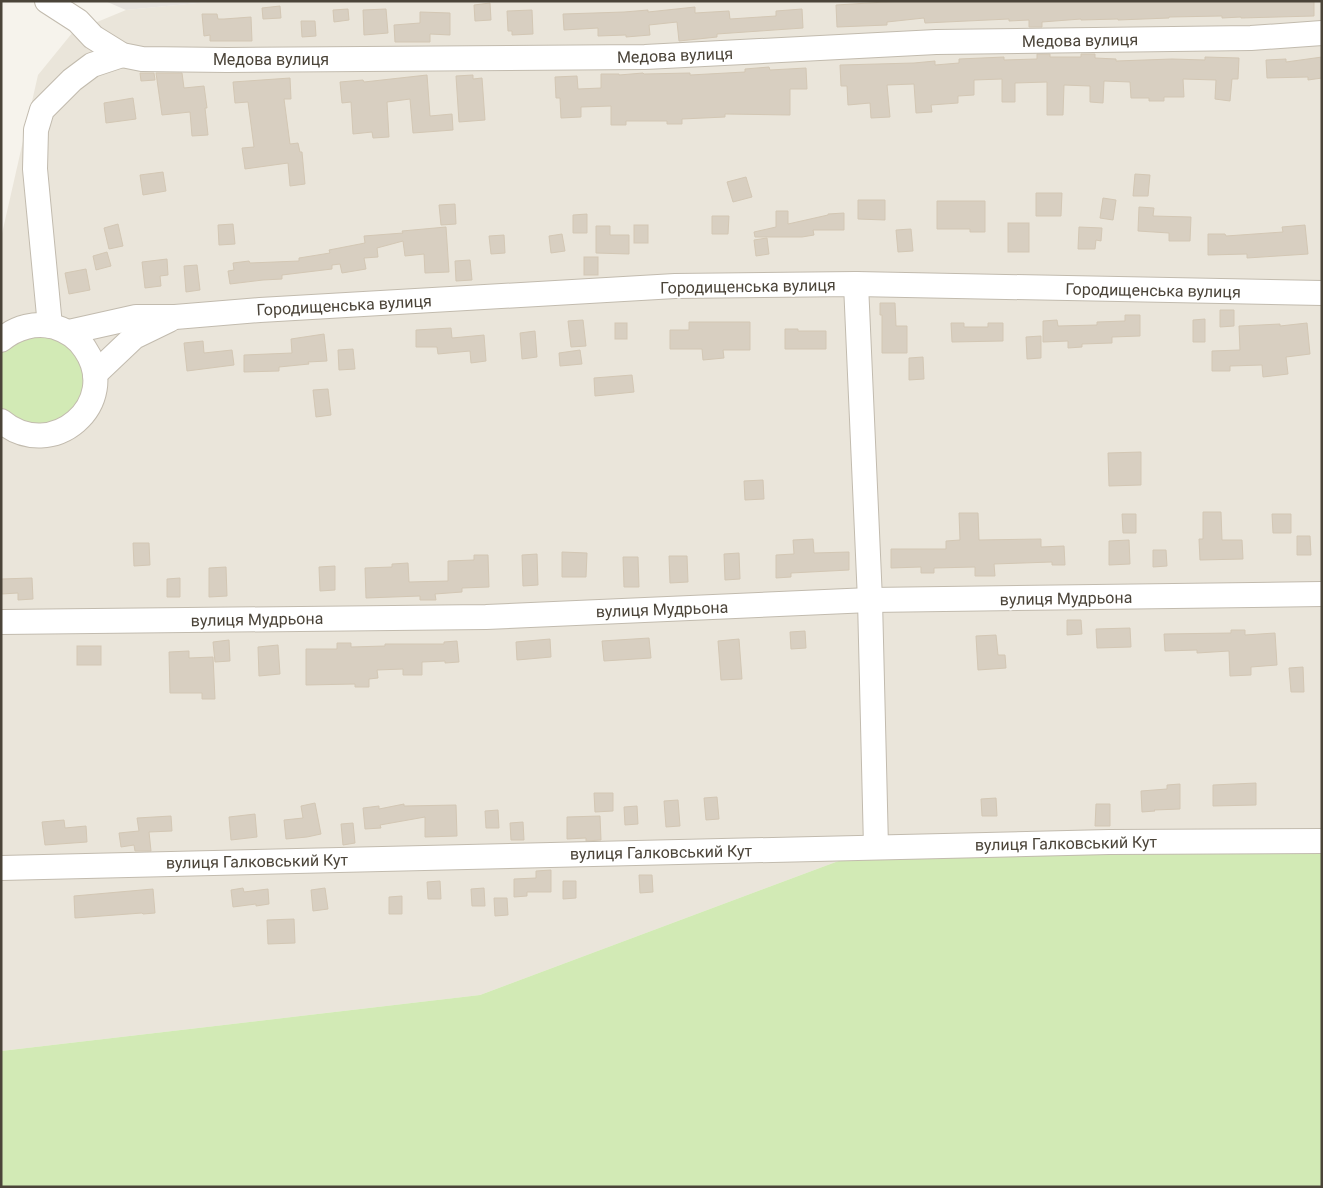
<svg xmlns="http://www.w3.org/2000/svg" width="1323" height="1188" font-family="Roboto,sans-serif">
<style>
.residential{fill:#eae5da}
.industrial{fill:#e6e2dd}
.green{fill:#d2eab5}
.building{fill:#d8cfc1;stroke:#d3c7b4}
.lines{fill:none;stroke-linecap:round;stroke-linejoin:round}
.minor-casing{stroke:#c2bbae;stroke-width:26}
.minor{stroke:#fff;stroke-width:24}
.labels{text-anchor:middle;stroke-width:4;stroke-linejoin:round;paint-order:stroke}
.street-label{font-size:16px;fill:#4b4439;stroke:#fff}
</style>
<rect width="100%" height="100%" fill="#f6f3ec"/>
<!-- residential -->
<path class="residential" d="M 218,1 L 1322,1 L 1322,841 L 876,847 L 480,995 L 1,1051 L 1,238 L 38,75 L 73,32 L 126,10 Z"/>
<!-- industrial -->
<path class="industrial" d="M 105,1 L 218,1 L 126,10 Z"/>
<!-- green -->
<g class="green">
<path d="M 60,331 L 93,374 L 63,429 L 1,418 L 1,343 Z"/>
<path d="M 1322,841 L 1322,1187 L 1,1187 L 1,1051 L 480,995 L 876,847 Z"/>
</g>
<!-- building -->
<g class="building">
<path d="M 902,1 L 1314,1 L 1314,16 L 1241,18 L 1241,17 L 1222,18 L 1222,16 L 1169,17 L 1169,18 L 1118,20 L 1118,19 L 1081,20 L 1081,19 L 1042,22 L 1042,27 L 1029,27 L 1029,20 L 1009,21 L 1009,19 L 925,23 L 924,18 L 887,22 L 887,25 L 837,27 L 836,5 Z"/>
<path d="M 490,3 L 491,20 L 475,21 L 474,5 Z"/>
<path d="M 280,6 L 281,18 L 263,19 L 262,8 Z"/>
<path d="M 695,7 L 695,13 L 729,11 L 730,19 L 776,16 L 776,11 L 802,9 L 803,28 L 717,34 L 717,37 L 679,41 L 677,22 L 649,25 L 650,35 L 626,37 L 626,35 L 598,36 L 598,28 L 564,30 L 563,14 L 624,12 L 648,10 L 648,12 Z"/>
<path d="M 348,9 L 349,20 L 334,22 L 333,10 Z"/>
<path d="M 386,9 L 388,33 L 364,35 L 363,10 Z"/>
<path d="M 532,10 L 533,34 L 512,35 L 512,31 L 508,31 L 507,11 Z"/>
<path d="M 420,12 L 450,13 L 450,35 L 430,34 L 430,42 L 395,42 L 394,25 L 420,23 Z"/>
<path d="M 202,14 L 217,14 L 218,19 L 224,19 L 251,17 L 252,41 L 210,41 L 210,35 L 204,36 Z"/>
<path d="M 301,21 L 315,21 L 316,36 L 302,37 Z"/>
<path d="M 1037,54 L 1050,54 L 1050,57 L 1081,57 L 1081,54 L 1095,54 L 1095,58 L 1116,59 L 1116,61 L 1172,59 L 1205,60 L 1205,57 L 1239,58 L 1238,79 L 1232,79 L 1230,101 L 1215,99 L 1216,80 L 1183,79 L 1184,97 L 1164,97 L 1164,101 L 1149,101 L 1149,98 L 1131,98 L 1130,82 L 1104,81 L 1103,103 L 1090,102 L 1090,86 L 1064,85 L 1063,115 L 1047,115 L 1047,82 L 1015,83 L 1015,102 L 1002,102 L 1002,79 L 974,80 L 974,95 L 958,96 L 958,103 L 931,105 L 932,112 L 916,113 L 914,84 L 887,85 L 890,117 L 871,118 L 870,103 L 848,105 L 847,86 L 841,86 L 840,65 L 914,63 L 935,61 L 935,65 L 959,63 L 959,59 L 1004,57 L 1004,60 L 1037,59 Z"/>
<path d="M 1322,57 L 1322,78 L 1308,80 L 1308,77 L 1267,78 L 1266,60 L 1286,59 L 1286,62 Z"/>
<path d="M 769,67 L 770,70 L 806,68 L 807,89 L 790,89 L 790,115 L 725,114 L 725,117 L 682,119 L 682,124 L 667,124 L 667,121 L 626,121 L 626,125 L 611,125 L 611,106 L 581,107 L 581,117 L 561,118 L 560,98 L 556,98 L 555,77 L 577,76 L 578,89 L 601,88 L 601,74 L 619,74 L 619,75 L 643,73 L 644,74 L 690,73 L 690,75 L 745,72 L 745,69 Z"/>
<path d="M 140,73 L 154,73 L 155,80 L 141,81 Z"/>
<path d="M 156,73 L 182,73 L 184,88 L 204,86 L 207,108 L 205,108 L 208,135 L 192,136 L 190,112 L 162,115 Z"/>
<path d="M 427,75 L 430,116 L 452,114 L 453,130 L 413,133 L 410,99 L 387,102 L 389,137 L 373,138 L 372,132 L 353,134 L 351,102 L 342,103 L 340,82 L 363,80 L 364,82 Z"/>
<path d="M 473,75 L 473,79 L 482,78 L 485,120 L 459,122 L 456,76 Z"/>
<path d="M 290,78 L 291,99 L 284,99 L 290,144 L 298,143 L 300,152 L 302,152 L 305,184 L 290,186 L 288,163 L 245,169 L 242,148 L 254,147 L 248,102 L 235,103 L 233,82 Z"/>
<path d="M 133,98 L 136,119 L 106,123 L 104,103 Z"/>
<path d="M 163,172 L 166,191 L 143,195 L 140,175 Z"/>
<path d="M 1135,174 L 1150,175 L 1148,196 L 1133,196 Z"/>
<path d="M 746,177 L 752,197 L 733,202 L 727,182 Z"/>
<path d="M 1036,193 L 1062,193 L 1061,216 L 1036,216 Z"/>
<path d="M 1103,198 L 1116,200 L 1113,220 L 1100,218 Z"/>
<path d="M 858,200 L 885,200 L 885,220 L 858,219 Z"/>
<path d="M 937,201 L 985,201 L 985,232 L 970,232 L 970,229 L 937,229 Z"/>
<path d="M 455,204 L 456,224 L 441,225 L 439,205 Z"/>
<path d="M 1139,207 L 1154,208 L 1153,216 L 1191,217 L 1190,241 L 1169,241 L 1169,233 L 1138,231 Z"/>
<path d="M 776,211 L 788,211 L 788,224 L 828,215 L 828,214 L 844,213 L 844,230 L 813,230 L 814,235 L 802,237 L 755,237 L 754,232 L 776,227 Z"/>
<path d="M 587,214 L 587,233 L 573,233 L 573,215 Z"/>
<path d="M 712,216 L 729,216 L 728,234 L 712,234 Z"/>
<rect x="1008" y="223" width="21" height="29"/>
<path d="M 118,224 L 123,246 L 109,249 L 104,228 Z"/>
<path d="M 233,224 L 235,244 L 219,245 L 218,225 Z"/>
<rect x="634" y="225" width="14" height="18"/>
<path d="M 1305,225 L 1308,254 L 1247,258 L 1247,254 L 1208,255 L 1208,234 L 1225,234 L 1226,236 L 1283,232 L 1282,227 Z"/>
<path d="M 596,226 L 610,226 L 610,235 L 629,235 L 629,254 L 596,253 Z"/>
<path d="M 446,227 L 449,272 L 425,273 L 424,254 L 405,256 L 403,241 L 377,248 L 378,257 L 364,258 L 366,269 L 342,273 L 340,264 L 332,265 L 332,269 L 282,275 L 282,279 L 263,280 L 230,284 L 228,271 L 234,270 L 233,263 L 249,261 L 250,263 L 299,261 L 299,258 L 330,253 L 329,250 L 365,243 L 364,236 L 403,233 L 402,231 Z"/>
<path d="M 1079,227 L 1102,228 L 1101,241 L 1096,240 L 1095,249 L 1078,249 Z"/>
<path d="M 911,229 L 913,251 L 898,252 L 896,230 Z"/>
<path d="M 562,234 L 565,251 L 551,253 L 549,236 Z"/>
<path d="M 504,235 L 505,253 L 491,254 L 489,236 Z"/>
<path d="M 767,238 L 769,254 L 756,256 L 754,240 Z"/>
<path d="M 107,252 L 111,266 L 96,270 L 93,256 Z"/>
<rect x="584" y="257" width="14" height="18"/>
<path d="M 167,259 L 168,275 L 160,276 L 161,286 L 145,288 L 142,262 Z"/>
<path d="M 470,260 L 472,280 L 456,281 L 455,261 Z"/>
<path d="M 197,265 L 200,290 L 186,292 L 184,266 Z"/>
<path d="M 86,269 L 90,290 L 69,294 L 65,273 Z"/>
<path d="M 880,303 L 895,303 L 896,326 L 907,326 L 907,353 L 882,353 L 882,315 L 880,315 Z"/>
<path d="M 1220,310 L 1234,310 L 1234,326 L 1220,327 Z"/>
<path d="M 1125,315 L 1140,315 L 1140,336 L 1112,337 L 1112,343 L 1082,344 L 1082,347 L 1068,348 L 1068,341 L 1043,342 L 1043,321 L 1057,320 L 1058,326 L 1097,325 L 1097,322 L 1125,321 Z"/>
<path d="M 1205,319 L 1205,342 L 1193,342 L 1193,320 Z"/>
<path d="M 583,320 L 586,346 L 571,347 L 568,321 Z"/>
<path d="M 689,322 L 750,322 L 750,350 L 723,350 L 724,358 L 703,360 L 702,349 L 670,349 L 670,330 L 689,330 Z"/>
<rect x="615" y="323" width="12" height="16"/>
<path d="M 951,323 L 964,323 L 964,327 L 988,327 L 988,323 L 1003,323 L 1003,341 L 952,342 Z"/>
<path d="M 1307,323 L 1310,354 L 1286,357 L 1288,374 L 1263,377 L 1262,365 L 1230,366 L 1230,371 L 1212,371 L 1212,351 L 1240,350 L 1239,326 L 1280,324 L 1280,326 Z"/>
<path d="M 451,328 L 452,338 L 484,335 L 486,361 L 471,363 L 470,351 L 438,354 L 437,347 L 416,347 L 416,330 Z"/>
<path d="M 785,329 L 798,329 L 798,331 L 826,331 L 826,349 L 785,349 Z"/>
<path d="M 535,331 L 537,357 L 522,359 L 520,333 Z"/>
<path d="M 324,334 L 327,361 L 308,362 L 309,364 L 279,367 L 279,371 L 244,372 L 244,355 L 292,353 L 291,339 Z"/>
<path d="M 1041,336 L 1041,358 L 1027,359 L 1026,337 Z"/>
<path d="M 203,341 L 204,353 L 232,350 L 234,365 L 187,371 L 184,343 Z"/>
<path d="M 353,349 L 355,369 L 339,370 L 338,350 Z"/>
<path d="M 580,350 L 582,364 L 560,366 L 559,353 Z"/>
<path d="M 923,357 L 924,379 L 909,380 L 909,358 Z"/>
<path d="M 632,375 L 634,392 L 595,396 L 594,378 Z"/>
<path d="M 328,389 L 331,415 L 316,417 L 313,390 Z"/>
<path d="M 1141,452 L 1141,485 L 1109,486 L 1108,453 Z"/>
<path d="M 763,480 L 764,499 L 745,500 L 744,481 Z"/>
<path d="M 1203,512 L 1221,512 L 1222,540 L 1242,540 L 1243,559 L 1200,560 L 1199,539 L 1203,539 Z"/>
<path d="M 959,513 L 978,513 L 979,540 L 1041,539 L 1041,547 L 1064,546 L 1065,565 L 1052,565 L 1052,562 L 994,564 L 995,576 L 975,576 L 975,567 L 934,568 L 934,573 L 921,573 L 921,567 L 891,568 L 891,549 L 946,549 L 946,541 L 960,540 Z"/>
<path d="M 1122,514 L 1136,514 L 1136,533 L 1123,533 Z"/>
<path d="M 1272,514 L 1291,514 L 1291,533 L 1273,533 Z"/>
<path d="M 1297,536 L 1310,536 L 1311,555 L 1297,555 Z"/>
<path d="M 813,539 L 814,553 L 849,552 L 849,570 L 791,573 L 791,577 L 776,578 L 776,555 L 794,554 L 793,540 Z"/>
<path d="M 1129,540 L 1130,564 L 1109,565 L 1109,541 Z"/>
<path d="M 133,543 L 149,543 L 150,565 L 134,566 Z"/>
<path d="M 1153,550 L 1166,550 L 1167,566 L 1153,567 Z"/>
<path d="M 562,552 L 587,553 L 586,577 L 562,577 Z"/>
<path d="M 739,553 L 740,579 L 725,580 L 724,554 Z"/>
<path d="M 537,554 L 538,585 L 523,586 L 522,555 Z"/>
<path d="M 474,555 L 488,555 L 489,587 L 462,588 L 462,592 L 435,594 L 436,600 L 420,600 L 420,596 L 366,598 L 365,568 L 392,567 L 392,564 L 408,563 L 409,582 L 448,581 L 448,561 L 474,560 Z"/>
<path d="M 669,556 L 687,556 L 688,582 L 670,583 Z"/>
<path d="M 623,557 L 638,557 L 639,587 L 624,587 Z"/>
<path d="M 335,566 L 335,590 L 320,591 L 319,567 Z"/>
<path d="M 226,567 L 227,596 L 209,597 L 209,568 Z"/>
<path d="M 32,578 L 33,599 L 18,600 L 18,593 L 1,594 L 1,579 Z"/>
<path d="M 180,578 L 180,597 L 167,597 L 167,579 Z"/>
<path d="M 1067,620 L 1081,620 L 1082,634 L 1067,635 Z"/>
<path d="M 1130,628 L 1131,647 L 1097,648 L 1096,629 Z"/>
<path d="M 1231,630 L 1245,630 L 1245,635 L 1275,633 L 1277,665 L 1251,667 L 1251,675 L 1230,676 L 1229,651 L 1197,653 L 1197,650 L 1165,651 L 1164,634 L 1231,633 Z"/>
<path d="M 805,631 L 806,648 L 791,649 L 790,632 Z"/>
<path d="M 996,635 L 998,655 L 1005,655 L 1006,668 L 978,670 L 976,636 Z"/>
<path d="M 649,638 L 651,658 L 604,661 L 602,641 Z"/>
<path d="M 550,639 L 551,657 L 517,660 L 516,642 Z"/>
<path d="M 739,639 L 742,679 L 721,680 L 718,641 Z"/>
<path d="M 229,640 L 230,661 L 215,662 L 213,642 Z"/>
<path d="M 457,641 L 459,662 L 445,663 L 445,661 L 422,662 L 422,675 L 403,675 L 403,669 L 377,670 L 378,678 L 369,679 L 369,687 L 355,687 L 355,684 L 306,685 L 306,649 L 337,649 L 337,643 L 351,643 L 351,647 L 385,646 L 385,644 L 444,644 L 444,642 Z"/>
<path d="M 278,645 L 280,674 L 259,676 L 258,647 Z"/>
<rect x="77" y="646" width="24" height="19"/>
<path d="M 189,651 L 189,658 L 213,657 L 215,699 L 202,699 L 202,693 L 170,693 L 169,652 Z"/>
<path d="M 1303,667 L 1304,692 L 1291,692 L 1289,668 Z"/>
<path d="M 1256,783 L 1256,805 L 1213,806 L 1213,785 Z"/>
<path d="M 1180,784 L 1180,809 L 1154,810 L 1155,811 L 1142,812 L 1141,791 L 1167,789 L 1167,785 Z"/>
<path d="M 594,793 L 613,793 L 613,811 L 595,812 Z"/>
<path d="M 717,797 L 719,819 L 706,820 L 704,798 Z"/>
<path d="M 996,798 L 997,816 L 982,816 L 981,799 Z"/>
<path d="M 678,800 L 680,826 L 666,827 L 664,801 Z"/>
<path d="M 315,803 L 321,834 L 307,837 L 286,839 L 284,820 L 303,818 L 301,806 Z"/>
<path d="M 404,804 L 404,806 L 456,805 L 457,836 L 425,837 L 425,817 L 380,825 L 381,828 L 365,829 L 363,808 L 379,806 L 379,809 Z"/>
<path d="M 1096,804 L 1110,804 L 1110,826 L 1095,826 Z"/>
<path d="M 637,806 L 638,824 L 625,825 L 624,807 Z"/>
<path d="M 498,810 L 499,828 L 486,828 L 485,811 Z"/>
<path d="M 255,814 L 257,837 L 231,840 L 229,817 Z"/>
<path d="M 171,816 L 172,831 L 149,832 L 151,851 L 135,851 L 134,845 L 121,847 L 119,833 L 139,831 L 137,818 Z"/>
<path d="M 600,816 L 601,840 L 586,841 L 586,838 L 567,839 L 567,817 Z"/>
<path d="M 64,820 L 65,828 L 86,826 L 87,842 L 45,845 L 42,822 Z"/>
<path d="M 523,822 L 524,840 L 511,840 L 510,823 Z"/>
<path d="M 353,823 L 355,843 L 343,845 L 341,824 Z"/>
<path d="M 551,870 L 551,892 L 527,892 L 527,896 L 514,897 L 514,879 L 536,878 L 536,871 Z"/>
<path d="M 639,875 L 652,875 L 653,892 L 640,893 Z"/>
<path d="M 440,881 L 441,899 L 428,899 L 427,882 Z"/>
<path d="M 563,881 L 576,881 L 576,898 L 563,899 Z"/>
<path d="M 243,888 L 244,892 L 268,889 L 269,904 L 256,906 L 256,904 L 233,907 L 231,890 Z"/>
<path d="M 325,888 L 328,909 L 313,911 L 311,890 Z"/>
<path d="M 484,888 L 485,906 L 472,906 L 471,889 Z"/>
<path d="M 153,889 L 155,913 L 143,914 L 142,913 L 75,918 L 74,896 Z"/>
<path d="M 402,896 L 402,914 L 389,914 L 389,897 Z"/>
<path d="M 494,898 L 507,898 L 508,915 L 495,916 Z"/>
<path d="M 294,919 L 295,943 L 268,944 L 267,920 Z"/>
</g>
<g class="lines">
<!-- minor casing -->
<g class="minor-casing">
<g id="minor">
<path d="M 47,1 L 78,21 L 93,37 L 122,55 L 142,59 L 227,60 L 645,57 L 936,42 L 1251,38 L 1322,33"/>
<path d="M 856,284 L 870,600 L 876,847"/>
<path d="M 50,326 L 35,169 L 36,130 L 42,110 L 72,80 L 92,65 L 122,55"/>
<path d="M 69,332 L 136,317 L 175,317 L 260,310 L 675,286 L 856,284 L 1322,293"/>
<path d="M 1,340 C 16,327 36,322 55,327 C 68,331 78,338 85,349 C 122,403 52,464 1,421"/>
<path d="M 95,374 L 134,337 L 169,320"/>
<path d="M 1,622 L 486,617 L 870,600 L 1322,594"/>
<path d="M 1,868 L 1109,842 L 1322,841"/>
</g>
</g>
<!-- minor -->
<use href="#minor" class="minor"/>
</g>
<g class="labels">
<!-- street labels -->
<g class="street-label">
<text transform="translate(1080 40) rotate(-1)" y="6">Медова вулиця</text>
<text transform="translate(675 55) rotate(-2)" y="6">Медова вулиця</text>
<text x="271" y="65">Медова вулиця</text>
<text transform="translate(748 286) rotate(-1)" y="6">Городищенська вулиця</text>
<text transform="translate(1153 290) rotate(1)" y="6">Городищенська вулиця</text>
<text transform="translate(344 305) rotate(-3)" y="6">Городищенська вулиця</text>
<text transform="translate(1066 598) rotate(-1)" y="6">вулиця Мудрьона</text>
<text transform="translate(662 609) rotate(-2)" y="6">вулиця Мудрьона</text>
<text transform="translate(257 619) rotate(-1)" y="6">вулиця Мудрьона</text>
<text transform="translate(1066 843) rotate(-1)" y="6">вулиця Галковський Кут</text>
<text transform="translate(661 852) rotate(-1)" y="6">вулиця Галковський Кут</text>
<text transform="translate(257 861) rotate(-1)" y="6">вулиця Галковський Кут</text>
</g>
</g>
<!-- border -->
<rect width="1323" height="1188" fill="none" stroke="#4b4439" stroke-width="5"/>
</svg>
